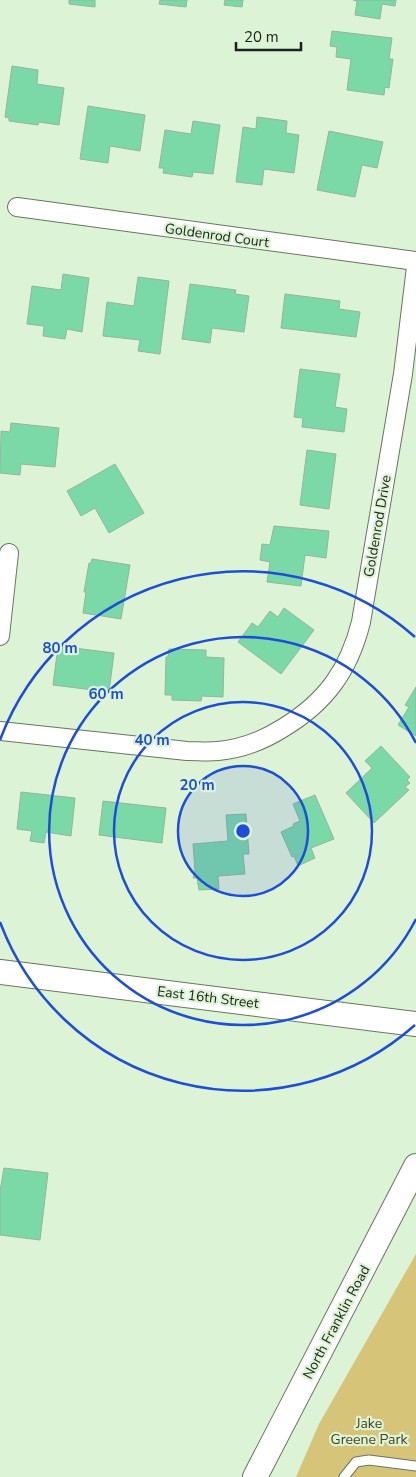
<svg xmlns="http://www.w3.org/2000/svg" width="416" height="1477" font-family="'Nunito Sans',sans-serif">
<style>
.green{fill:#d6c478}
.building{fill:#7bd9a8;stroke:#94b4a1}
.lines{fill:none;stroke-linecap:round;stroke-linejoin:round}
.lane-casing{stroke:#65785f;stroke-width:11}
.street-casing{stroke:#65785f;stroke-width:20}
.secondary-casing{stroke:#65785f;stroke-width:26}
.lane{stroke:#fff;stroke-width:9}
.street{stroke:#fff;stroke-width:18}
.secondary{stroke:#fff;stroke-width:24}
.ring{fill:none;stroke:#1d4ed8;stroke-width:2.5}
.labels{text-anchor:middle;stroke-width:4.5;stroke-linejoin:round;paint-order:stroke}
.street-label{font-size:14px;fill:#1b2318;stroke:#ddf3d6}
.park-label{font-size:14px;fill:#4c431c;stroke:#ddf3d6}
.centre{fill:#1d4ed8;stroke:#ddf3d6;stroke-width:2.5}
.ring-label{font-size:15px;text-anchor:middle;font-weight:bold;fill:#1d4ed8;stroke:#ddf3d6;stroke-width:4.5;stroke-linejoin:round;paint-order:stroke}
</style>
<rect width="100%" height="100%" fill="#ddf3d6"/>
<!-- green -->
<path class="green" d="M 416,1254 L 416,1477 L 296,1477 L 319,1424 Z"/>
<!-- building -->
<g class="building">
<path d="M 69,0 L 95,0 L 95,7 L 69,4 Z"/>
<path d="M 160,0 L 187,0 L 186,7 L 159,4 Z"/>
<path d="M 225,0 L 243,0 L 242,7 L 224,5 Z"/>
<path d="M 353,0 L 396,0 L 395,6 L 382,4 L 380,19 L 355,15 L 357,1 Z"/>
<path d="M 332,31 L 392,38 L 389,59 L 393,59 L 389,88 L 385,87 L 384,95 L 347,90 L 351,59 L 336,57 L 337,47 L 330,46 Z"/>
<path d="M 12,66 L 38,70 L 37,84 L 64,88 L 59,125 L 39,122 L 38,125 L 9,121 L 9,118 L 5,117 Z"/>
<path d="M 88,106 L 145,115 L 140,151 L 110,146 L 108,163 L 80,159 Z"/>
<path d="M 257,117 L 287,121 L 286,133 L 299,135 L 294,173 L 264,169 L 262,185 L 236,182 L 243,127 L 256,129 Z"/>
<path d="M 193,121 L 220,125 L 213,174 L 193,172 L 192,177 L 163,173 L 164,168 L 159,168 L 165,130 L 191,134 Z"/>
<path d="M 329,131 L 383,142 L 377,168 L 362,165 L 355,197 L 317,190 Z"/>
<path d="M 63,274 L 89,278 L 82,332 L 67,329 L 65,339 L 43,336 L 44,326 L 27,324 L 32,286 L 61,290 Z"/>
<path d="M 138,277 L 169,281 L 160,354 L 138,351 L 140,340 L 103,336 L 107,302 L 134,306 Z"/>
<path d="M 190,284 L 236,290 L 235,294 L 249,296 L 244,332 L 212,328 L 210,343 L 182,339 Z"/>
<path d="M 285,294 L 340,301 L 339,309 L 360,312 L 356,337 L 281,328 Z"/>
<path d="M 300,369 L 340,374 L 335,407 L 347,409 L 344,432 L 302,427 L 303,418 L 294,417 Z"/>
<path d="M 11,423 L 59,428 L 55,467 L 21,464 L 20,475 L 0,473 L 1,431 L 10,432 Z"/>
<path d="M 307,450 L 336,454 L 329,509 L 300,505 Z"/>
<path d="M 115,464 L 144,513 L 109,533 L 95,508 L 81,516 L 67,491 Z"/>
<path d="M 274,526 L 329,531 L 326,558 L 305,555 L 301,586 L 267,582 L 270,562 L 260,560 L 262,544 L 270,545 Z"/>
<path d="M 92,559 L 130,565 L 121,619 L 83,613 L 86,592 L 84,592 L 89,563 L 91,563 Z"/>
<path d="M 284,608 L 314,630 L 281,674 L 238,642 L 252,623 L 258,627 L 270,611 L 278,617 Z"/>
<path d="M 58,646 L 114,653 L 109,692 L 53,685 Z"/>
<path d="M 169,649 L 206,650 L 206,657 L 224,658 L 223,697 L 202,696 L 201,701 L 172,700 L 172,695 L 165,695 L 166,657 L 168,657 Z"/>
<path d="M 416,687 L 416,736 L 398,725 L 409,707 L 405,705 Z"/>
<path d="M 381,746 L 410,777 L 407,780 L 410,783 L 405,787 L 409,790 L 374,823 L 346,793 L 372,768 L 365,761 Z"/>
<path d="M 21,792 L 75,798 L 71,836 L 46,832 L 44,843 L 30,841 L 32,831 L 17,829 Z"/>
<path d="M 315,795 L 334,839 L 311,848 L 315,858 L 298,866 L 294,856 L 292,857 L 281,832 L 294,826 L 293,824 L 300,821 L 293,804 Z"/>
<path d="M 103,801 L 166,808 L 162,843 L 99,835 Z"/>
<path d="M 246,814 L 249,854 L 243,854 L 245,874 L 218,876 L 219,889 L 199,890 L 197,878 L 193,878 L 195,871 L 193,844 L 228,841 L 226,815 Z"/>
<path d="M 4,1168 L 48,1173 L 40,1240 L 0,1235 L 0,1191 Z"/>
</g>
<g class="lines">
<!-- lane casing -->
<g class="lane-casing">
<path id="lane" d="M 344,1477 L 356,1462 L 369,1460 L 416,1466"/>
</g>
<!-- street casing -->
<g class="street-casing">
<g id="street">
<path d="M 17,207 L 416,261"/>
<path d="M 0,636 L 9,553"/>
<path d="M 0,731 L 187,751 C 198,751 208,752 218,751 C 241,749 264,740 283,728 C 326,702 349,670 361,622 L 403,374 L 416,267"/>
</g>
</g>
<!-- secondary casing -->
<g class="secondary-casing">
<g id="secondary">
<path d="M 0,972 L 416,1024"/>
<path d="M 255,1477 L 416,1166"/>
</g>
</g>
<!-- lane -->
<use href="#lane" class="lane"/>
<!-- street -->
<use href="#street" class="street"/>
<!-- secondary -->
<use href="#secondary" class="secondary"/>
</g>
<!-- distance rings -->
<circle cx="243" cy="831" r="65" fill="#1d4ed8" fill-opacity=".12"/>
<g class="ring">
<circle cx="243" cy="831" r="65"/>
<circle cx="243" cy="831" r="129"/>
<path d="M416 919A194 194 0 1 1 416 743"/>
<path d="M415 1025A259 259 0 0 1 0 922M0 740A259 259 0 0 1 415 637"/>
</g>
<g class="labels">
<!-- street labels -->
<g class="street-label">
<text transform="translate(217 235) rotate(8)" y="5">Goldenrod Court</text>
<text transform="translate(377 526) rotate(-80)" y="5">Goldenrod Drive</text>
<text transform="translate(208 997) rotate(7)" y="5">East 16th Street</text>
<text transform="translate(336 1322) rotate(-62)" y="5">North Franklin Road</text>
</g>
<!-- park labels -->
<g class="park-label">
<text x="369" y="1428">Jake<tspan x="369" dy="16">Greene Park</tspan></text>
</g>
</g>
<circle cx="243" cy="831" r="8" class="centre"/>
<g class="ring-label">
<text x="60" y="653">80 m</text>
<text x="106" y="699">60 m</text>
<text x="152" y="745">40 m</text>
<text x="197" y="790">20 m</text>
</g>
<!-- scale -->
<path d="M236 42v8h65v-8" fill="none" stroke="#1b2318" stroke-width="2.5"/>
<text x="244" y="42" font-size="15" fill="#1b2318" stroke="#ddf3d6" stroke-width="4" paint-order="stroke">20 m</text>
</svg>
